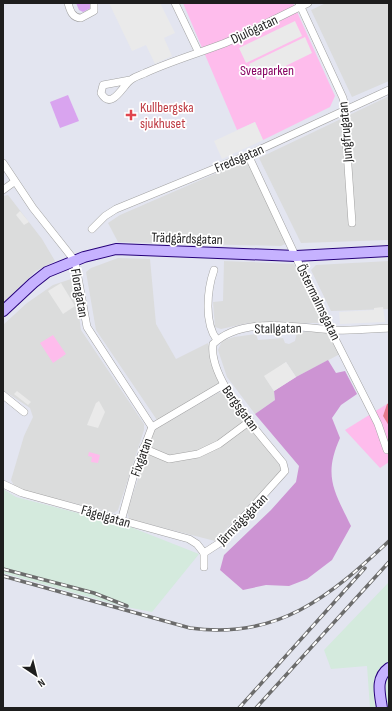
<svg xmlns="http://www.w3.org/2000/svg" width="392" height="711" font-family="'Sofia Sans Condensed',sans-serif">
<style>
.residential{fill:#dbdcdc}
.industrial{fill:#d4eadd}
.grass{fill:#d9a4ef}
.forest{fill:#cd94d3}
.park{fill:#febcec}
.pitch{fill:#e77a8e}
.parking{fill:#eaeaea}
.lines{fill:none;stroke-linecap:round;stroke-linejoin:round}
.street-casing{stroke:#a2a2a2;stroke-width:8}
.secondary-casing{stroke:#26007a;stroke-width:12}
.street{stroke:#fff;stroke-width:7}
.secondary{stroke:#c6b2ff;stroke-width:10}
.rail-casing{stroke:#6c6c6c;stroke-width:3.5}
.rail{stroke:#fff;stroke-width:2;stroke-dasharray:6;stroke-linecap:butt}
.health-dot{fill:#e0444e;stroke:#fff;stroke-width:1.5}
.labels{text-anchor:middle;stroke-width:3.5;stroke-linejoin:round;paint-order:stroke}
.street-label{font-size:14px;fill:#1e1e1e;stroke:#fff}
.park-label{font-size:14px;fill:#870161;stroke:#fff}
.health-label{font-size:14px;fill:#be3a42;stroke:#fff;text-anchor:start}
</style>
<rect width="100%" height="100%" fill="#e3e5f0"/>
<!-- residential -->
<g class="residential">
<path d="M 326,3 L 389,3 L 389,81 L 352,97 L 311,10 Z"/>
<path d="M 389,96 L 389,240 L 301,243 L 259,158 Z"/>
<path d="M 249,159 L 285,239 L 285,244 L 281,246 L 118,242 L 108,223 L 120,215 Z"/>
<path d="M 8,195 L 42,239 L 55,261 L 36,271 L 3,303 L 3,196 Z"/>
<path d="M 118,258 L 150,259 L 156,324 L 176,359 L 208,343 L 220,384 L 162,419 L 157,420 L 96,330 L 86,272 L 91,268 Z"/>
<path d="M 224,261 L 294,264 L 322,323 L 248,323 L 221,329 L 215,327 L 213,302 L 223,301 Z"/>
<path d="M 389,261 L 389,309 L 331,311 L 311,270 L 316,265 Z"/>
<path d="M 74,278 L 81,330 L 144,424 L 144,430 L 118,510 L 114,513 L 16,489 L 11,480 L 24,436 L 33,417 L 30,408 L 3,390 L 3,325 L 27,303 L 53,285 Z"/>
<path d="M 297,332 L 331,332 L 342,353 L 296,377 L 286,362 L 265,377 L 274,391 L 275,400 L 255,414 L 227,377 L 218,350 L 222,341 L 234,337 L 256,334 L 258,340 L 283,338 L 285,343 L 289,344 L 295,341 Z"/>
<path d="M 225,392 L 281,467 L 280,472 L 215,541 L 129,519 L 127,512 L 154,430 L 218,393 Z"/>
</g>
<!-- industrial -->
<g class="industrial">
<path d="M 3,489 L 16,497 L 128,526 L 199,554 L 152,612 L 121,606 L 3,573 Z"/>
<path d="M 389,582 L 389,708 L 370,708 L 367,666 L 331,669 L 324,650 Z"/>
</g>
<!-- grass -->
<g class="grass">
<path d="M 76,3 L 92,3 L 91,8 L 83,12 L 79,10 Z"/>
<path d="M 68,95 L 79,121 L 60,128 L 50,102 Z"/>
</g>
<!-- forest -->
<path class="forest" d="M 328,360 L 336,373 L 345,371 L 357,394 L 341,405 L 332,418 L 340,438 C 323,476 334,491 351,526 L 332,560 L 307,579 L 289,586 L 266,585 L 243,590 L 220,570 L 224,555 L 271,510 L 296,482 L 299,466 L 255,414 L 275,400 L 274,391 L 296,377 Z"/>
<!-- park -->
<g class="park">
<path d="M 183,3 L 293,3 L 335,96 L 330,107 L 263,140 L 255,122 L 237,130 Z"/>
<path d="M 53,335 L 66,354 L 53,363 L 40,343 Z"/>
<path d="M 387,404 L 383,416 L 389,426 L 389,462 L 380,468 L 345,430 Z"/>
<path d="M 89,452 L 100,455 L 98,463 L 91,462 L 92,457 L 88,456 Z"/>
</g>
<!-- pitch -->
<path class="pitch" d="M 389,403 L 389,426 L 383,416 L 387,404 Z"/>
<!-- parking -->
<g class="parking">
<path d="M 109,3 L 160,3 L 175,33 L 164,38 L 172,56 L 155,64 L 146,45 L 132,51 Z"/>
<path d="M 295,21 L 302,36 L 246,63 L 239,48 Z"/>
<path d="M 305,37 L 312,53 L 257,80 L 249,64 Z"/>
<path d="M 255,122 L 263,140 L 222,159 L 214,141 Z"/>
<path d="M 20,211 L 29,222 L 24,225 L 16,215 Z"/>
<path d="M 61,283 L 75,306 L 63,314 L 48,291 Z"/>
<path d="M 383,307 L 385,322 L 340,324 L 339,312 L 374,310 L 374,308 Z"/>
<path d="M 286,362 L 296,377 L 274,391 L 264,376 Z"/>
<path d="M 17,391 L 31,402 L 28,405 L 14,394 Z"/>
<path d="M 99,401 L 105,412 L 98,428 L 87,425 L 96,403 Z"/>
</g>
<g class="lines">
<!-- street casing -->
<g class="street-casing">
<g id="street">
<path d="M 68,3 C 70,10 72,18 81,18 L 94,11 L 94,3"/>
<path d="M 175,3 L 198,51"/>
<path d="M 299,3 L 343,98 L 346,110 L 345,123 L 352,223"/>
<path d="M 130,80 L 103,85 L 101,93 C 112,112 123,84 132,79 C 136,76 141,75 145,73 C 171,61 199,53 225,43 C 253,31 280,16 308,3"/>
<path d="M 248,155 L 324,317 L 378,424 L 387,450"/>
<path d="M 3,163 L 33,208 L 75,261 L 87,327 L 152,427"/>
<path d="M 3,190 L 14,182"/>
<path d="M 92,229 L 105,216 L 116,209 L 248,155 L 389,90"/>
<path d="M 214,270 C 207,290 204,323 217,340"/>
<path d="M 3,395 L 24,412"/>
<path d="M 143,448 L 169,459 L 198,454 L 219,444 L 250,421"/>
<path d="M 3,484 L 22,493 L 189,539 L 197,544 L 204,553"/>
<path d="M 121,521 L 134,474 L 152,427 L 223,385"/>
<path d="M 204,567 L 204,553 L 221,542 L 285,471 L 283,463 C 261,435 208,380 213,344 C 243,315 298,328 334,330 C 352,331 371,329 389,328"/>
</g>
</g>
<!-- secondary casing -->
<g class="secondary-casing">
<g id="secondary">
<path d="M 3,311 L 33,283 L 47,272 L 84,257 L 116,249 L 296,256 L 389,251"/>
<path d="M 382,708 C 380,694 375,678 389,668"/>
</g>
</g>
<!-- street -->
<use href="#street" class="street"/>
<!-- secondary -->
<use href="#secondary" class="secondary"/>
<!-- rail casing -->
<g class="rail-casing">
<g id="rail">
<path d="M 3,569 L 94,593 L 127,606"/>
<path d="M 3,576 L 190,628 C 278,640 329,597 389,541"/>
<path d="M 239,708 L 365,568"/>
<path d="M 256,708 L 389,562"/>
</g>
</g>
<!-- rail -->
<use href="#rail" class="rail"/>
</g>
<!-- markers -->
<path class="health-dot" d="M129 109h4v4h4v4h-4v4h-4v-4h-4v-4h4z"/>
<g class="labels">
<!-- street labels -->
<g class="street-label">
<text transform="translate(254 29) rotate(-25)" y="5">Djulögatan</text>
<text transform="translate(345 132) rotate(-95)" y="5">Jungfrugatan</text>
<text transform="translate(239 158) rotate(-23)" y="5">Fredsgatan</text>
<text transform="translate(187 238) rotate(2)" y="5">Trädgårdsgatan</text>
<text transform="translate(80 293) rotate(80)" y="5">Floragatan</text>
<text transform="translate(319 302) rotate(64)" y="5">Östermalmsgatan</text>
<text transform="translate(278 328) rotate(-1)" y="5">Stallgatan</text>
<text transform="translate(241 408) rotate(54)" y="5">Bergsgatan</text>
<text transform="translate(141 457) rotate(-70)" y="5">Fixgatan</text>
<text transform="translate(106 516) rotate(16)" y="5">Fågelgatan</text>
<text transform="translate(242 519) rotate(-46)" y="5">Järnvägsgatan</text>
</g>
<!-- park labels -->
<g class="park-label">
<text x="267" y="75">Sveaparken</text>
</g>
<!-- health labels -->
<g class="health-label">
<text x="140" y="112">Kullbergska<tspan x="140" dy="16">sjukhuset</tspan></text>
</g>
</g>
<!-- border -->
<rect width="392" height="711" fill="none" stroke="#1e1e1e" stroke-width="8"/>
<!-- north arrow -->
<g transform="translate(36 675) rotate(145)" stroke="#ffffff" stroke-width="3" paint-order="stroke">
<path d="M0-3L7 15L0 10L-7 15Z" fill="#1e1e1e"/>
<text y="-6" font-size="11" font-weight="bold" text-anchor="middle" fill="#1e1e1e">N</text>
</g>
</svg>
